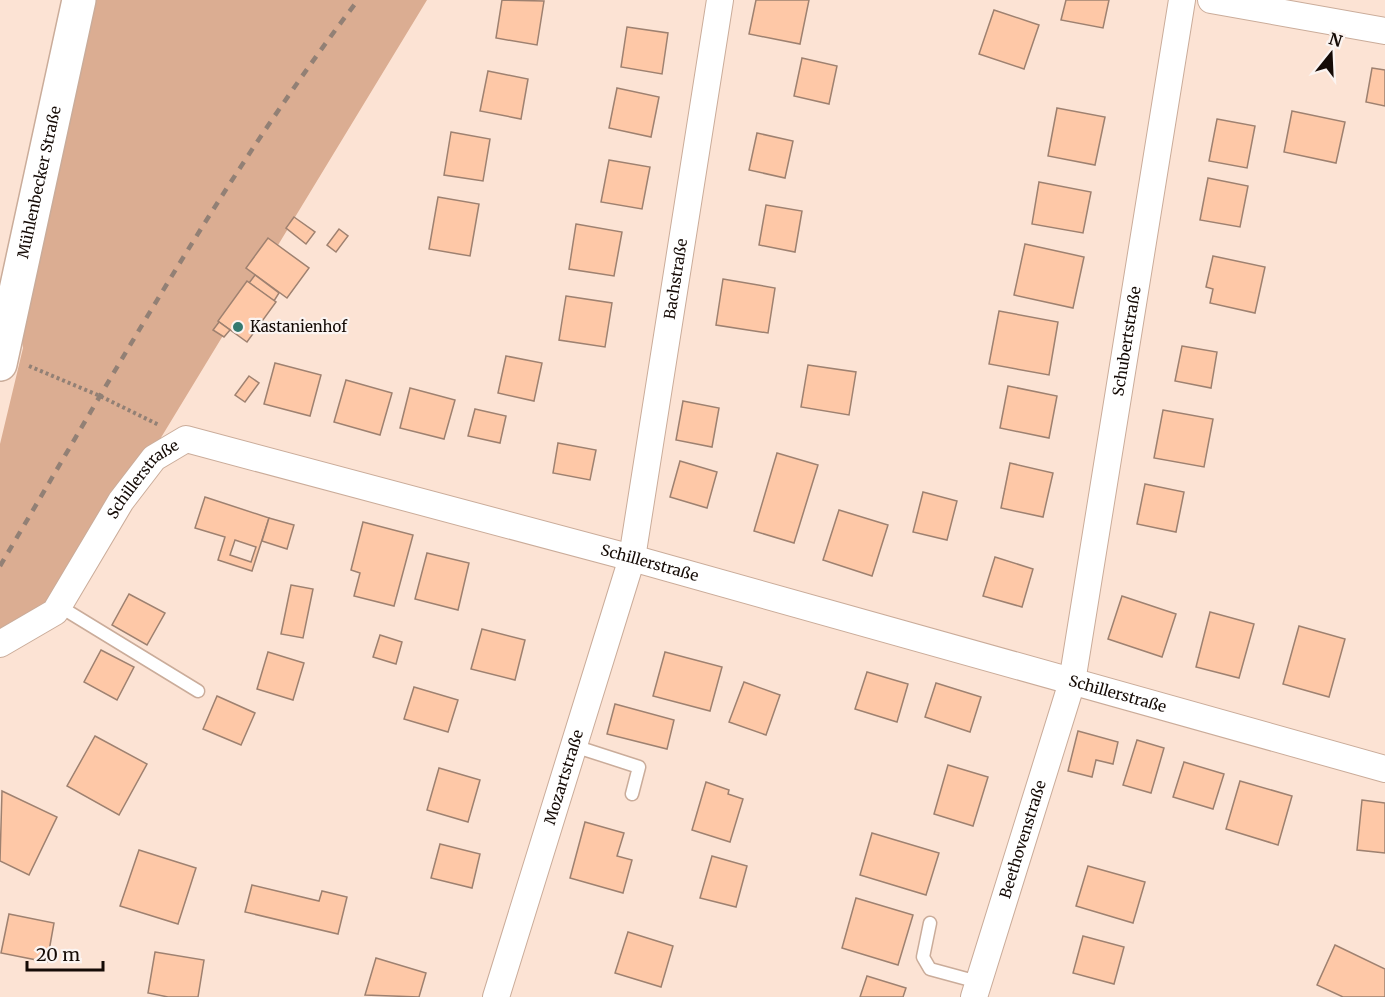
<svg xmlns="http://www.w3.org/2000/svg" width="1385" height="997" font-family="Merriweather,serif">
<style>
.green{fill:#dbad92}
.building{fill:#fec8a7;stroke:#9e8170;stroke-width:1.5;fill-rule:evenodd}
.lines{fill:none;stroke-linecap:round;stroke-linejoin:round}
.service-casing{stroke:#caac9a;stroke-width:15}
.minor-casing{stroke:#caac9a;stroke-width:28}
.secondary-casing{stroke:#caac9a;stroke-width:36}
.path{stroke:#928075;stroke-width:4;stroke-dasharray:3 3;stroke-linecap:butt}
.service{stroke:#fff;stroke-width:12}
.minor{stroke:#fff;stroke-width:26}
.secondary{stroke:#fff;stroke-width:33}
.rail{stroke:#928075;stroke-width:4.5;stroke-dasharray:8 8;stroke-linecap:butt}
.poi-dot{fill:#357a70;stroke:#fbf4f1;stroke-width:2}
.labels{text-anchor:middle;stroke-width:4.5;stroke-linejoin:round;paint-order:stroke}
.street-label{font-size:15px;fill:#150b06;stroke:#fbf4f1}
.poi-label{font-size:15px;fill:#150b06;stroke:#fbf4f1;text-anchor:start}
</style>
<rect width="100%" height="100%" fill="#fce3d4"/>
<!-- green -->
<path class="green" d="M 80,0 L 427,0 L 55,612 L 0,641 L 0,444 L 23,348 L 15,288 Z"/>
<!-- building -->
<g class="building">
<path d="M 502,0 L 544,1 L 537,45 L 496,38 Z"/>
<path d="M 756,0 L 809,0 L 800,44 L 749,34 Z"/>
<path d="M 1066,0 L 1109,0 L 1103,28 L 1061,20 Z"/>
<path d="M 994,10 L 1039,25 L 1024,69 L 979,54 Z"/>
<path d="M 627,27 L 668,33 L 662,74 L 621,67 Z"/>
<path d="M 802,58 L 837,66 L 829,104 L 794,96 Z"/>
<path d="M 1372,68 L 1385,70 L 1385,106 L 1366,102 Z"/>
<path d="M 488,71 L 528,79 L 521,119 L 480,111 Z"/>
<path d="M 617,88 L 659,97 L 651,137 L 609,128 Z"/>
<path d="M 1057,108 L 1105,117 L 1095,165 L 1048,156 Z"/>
<path d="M 1292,111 L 1345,122 L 1336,163 L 1284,152 Z"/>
<path d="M 1217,119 L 1255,126 L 1247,168 L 1209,161 Z"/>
<path d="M 451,132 L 490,139 L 483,181 L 444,175 Z"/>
<path d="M 757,133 L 793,141 L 785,178 L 749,170 Z"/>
<path d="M 609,160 L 650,167 L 642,209 L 601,202 Z"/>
<path d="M 1208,178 L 1248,186 L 1240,227 L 1200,220 Z"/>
<path d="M 1039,182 L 1091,192 L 1083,233 L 1032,224 Z"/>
<path d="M 438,197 L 479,204 L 470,256 L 429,249 Z"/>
<path d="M 766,205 L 802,211 L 795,252 L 759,245 Z"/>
<path d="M 294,217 L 315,232 L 306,244 L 286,228 Z"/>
<path d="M 576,224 L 622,232 L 614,276 L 569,269 Z"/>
<path d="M 339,229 L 348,236 L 336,252 L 327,245 Z"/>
<path d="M 268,238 L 309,268 L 287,298 L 246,268 Z"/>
<path d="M 1025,244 L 1084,257 L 1073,308 L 1014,295 Z"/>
<path d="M 1213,256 L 1265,267 L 1255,313 L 1210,303 L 1213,289 L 1206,287 Z"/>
<path d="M 255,275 L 279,293 L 274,301 L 249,283 Z"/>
<path d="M 723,279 L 775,288 L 768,333 L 716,325 Z"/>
<path d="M 247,281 L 276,302 L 247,342 L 218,321 Z"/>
<path d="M 566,296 L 612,303 L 605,347 L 559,340 Z"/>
<path d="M 999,311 L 1058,322 L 1049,375 L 989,364 Z"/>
<path d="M 219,322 L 230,330 L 224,337 L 213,330 Z"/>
<path d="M 1182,346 L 1217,352 L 1211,388 L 1175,381 Z"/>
<path d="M 506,356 L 542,363 L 534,401 L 498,393 Z"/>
<path d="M 275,363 L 321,375 L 310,416 L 264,404 Z"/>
<path d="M 808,365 L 856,372 L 849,415 L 801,407 Z"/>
<path d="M 249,376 L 259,383 L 245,402 L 235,395 Z"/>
<path d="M 346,380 L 392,393 L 380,435 L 334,422 Z"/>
<path d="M 1008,386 L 1057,396 L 1049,438 L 1000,428 Z"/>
<path d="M 410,388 L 455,400 L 444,439 L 400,428 Z"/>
<path d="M 683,401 L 719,408 L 712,447 L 676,440 Z"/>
<path d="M 475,409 L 506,416 L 500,443 L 468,436 Z"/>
<path d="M 1163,410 L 1213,419 L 1204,467 L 1154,458 Z"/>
<path d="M 558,443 L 596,450 L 590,480 L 553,473 Z"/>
<path d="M 777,453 L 818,465 L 794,543 L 754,531 Z"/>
<path d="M 680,461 L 717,472 L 707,508 L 670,497 Z"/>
<path d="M 1010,463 L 1053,473 L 1043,517 L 1001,508 Z"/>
<path d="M 1145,484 L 1184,492 L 1176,532 L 1137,524 Z"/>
<path d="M 923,492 L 957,501 L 947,540 L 913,532 Z"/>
<path d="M 205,497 L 269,518 L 252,571 L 218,560 L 225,537 L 195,528 ZM 235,540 L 256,547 L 251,562 L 230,555 Z"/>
<path d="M 839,510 L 888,525 L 872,576 L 823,560 Z"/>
<path d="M 269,518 L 294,525 L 287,549 L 262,541 Z"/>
<path d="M 363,522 L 413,535 L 394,606 L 354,596 L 360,573 L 351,570 Z"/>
<path d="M 427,553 L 469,563 L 458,610 L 415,599 Z"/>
<path d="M 995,557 L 1033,569 L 1022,607 L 983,596 Z"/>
<path d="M 291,585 L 313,589 L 303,638 L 281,634 Z"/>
<path d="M 129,594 L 165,613 L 147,645 L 112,625 Z"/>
<path d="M 1122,596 L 1176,614 L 1162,657 L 1108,639 Z"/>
<path d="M 1210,612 L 1254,624 L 1239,678 L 1196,667 Z"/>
<path d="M 1299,626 L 1345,639 L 1329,697 L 1283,684 Z"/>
<path d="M 482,629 L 525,640 L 515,680 L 471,669 Z"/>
<path d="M 380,635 L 402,642 L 396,664 L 373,657 Z"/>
<path d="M 101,650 L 134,667 L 117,700 L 84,682 Z"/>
<path d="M 268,652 L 304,663 L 293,700 L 257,689 Z"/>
<path d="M 665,652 L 722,667 L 710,711 L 653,696 Z"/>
<path d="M 867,672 L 908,684 L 897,722 L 855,709 Z"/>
<path d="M 744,682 L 780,695 L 766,735 L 729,722 Z"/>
<path d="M 936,683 L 981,697 L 970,732 L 925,717 Z"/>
<path d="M 414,687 L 458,700 L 448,732 L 404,719 Z"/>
<path d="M 217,696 L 255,713 L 241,745 L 203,729 Z"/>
<path d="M 615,704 L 674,720 L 667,749 L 607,734 Z"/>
<path d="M 1078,731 L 1118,742 L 1113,764 L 1096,760 L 1092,777 L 1068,771 Z"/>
<path d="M 95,736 L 147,764 L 119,815 L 67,786 Z"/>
<path d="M 1137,740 L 1164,748 L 1151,793 L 1123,785 Z"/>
<path d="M 1184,762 L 1224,774 L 1213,809 L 1173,797 Z"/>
<path d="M 948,765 L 988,777 L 973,826 L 934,814 Z"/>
<path d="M 439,768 L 480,780 L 468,822 L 427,810 Z"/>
<path d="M 1240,781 L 1292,796 L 1278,845 L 1226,829 Z"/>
<path d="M 706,782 L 729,790 L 728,794 L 743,799 L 730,842 L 692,830 Z"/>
<path d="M 2,791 L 57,817 L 29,875 L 0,861 Z"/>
<path d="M 1362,800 L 1385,803 L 1385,853 L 1357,850 Z"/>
<path d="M 585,822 L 624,833 L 617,856 L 632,860 L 623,893 L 570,878 Z"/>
<path d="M 872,833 L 939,853 L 926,895 L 860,875 Z"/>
<path d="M 440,844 L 480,854 L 472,888 L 431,878 Z"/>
<path d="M 139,850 L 196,868 L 178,924 L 120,906 Z"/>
<path d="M 712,856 L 747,866 L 736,907 L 700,898 Z"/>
<path d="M 1088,866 L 1145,882 L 1133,923 L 1076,906 Z"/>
<path d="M 252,885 L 319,901 L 322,891 L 347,897 L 338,934 L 245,912 Z"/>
<path d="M 856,898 L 913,915 L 898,965 L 842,948 Z"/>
<path d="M 9,914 L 54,923 L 47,962 L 1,953 Z"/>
<path d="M 628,932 L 673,946 L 661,987 L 615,973 Z"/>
<path d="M 1083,936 L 1124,947 L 1114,984 L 1073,973 Z"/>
<path d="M 1335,945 L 1385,969 L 1385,997 L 1343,997 L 1317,985 Z"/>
<path d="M 155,952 L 204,960 L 198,997 L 168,997 L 148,993 Z"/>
<path d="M 376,958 L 426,973 L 419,997 L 365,995 Z"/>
<path d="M 867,976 L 906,988 L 903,997 L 860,997 Z"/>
</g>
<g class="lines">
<!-- service casing -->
<g class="service-casing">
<g id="service">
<path d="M 59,606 L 198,691"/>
<path d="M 574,746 L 639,767 L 632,794"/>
<path d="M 930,923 L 923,957 L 930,969 L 978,982"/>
</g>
</g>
<!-- minor casing -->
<g class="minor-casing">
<g id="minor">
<path d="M 1211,0 L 1385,31"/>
<path id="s1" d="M 0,644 L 55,612 L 121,501 L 154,458 L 186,439 L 632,558 L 1385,769"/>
<path id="s2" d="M 496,997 L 632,558 L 720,0"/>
<path id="s3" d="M 974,997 L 1072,682 L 1182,0"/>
</g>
</g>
<!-- secondary casing -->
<g class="secondary-casing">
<g id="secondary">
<path id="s4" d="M 0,364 L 79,0"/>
</g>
</g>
<!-- path -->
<path class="path" d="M 29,366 L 100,396 L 159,425"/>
<!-- service -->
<use href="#service" class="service"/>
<!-- minor -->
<use href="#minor" class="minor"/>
<!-- secondary -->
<use href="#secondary" class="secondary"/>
<!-- rail -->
<path class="rail" d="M 0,566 C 114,374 222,178 358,0"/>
</g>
<!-- markers -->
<circle class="poi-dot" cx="238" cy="327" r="6"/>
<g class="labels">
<!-- street labels -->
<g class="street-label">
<text dy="5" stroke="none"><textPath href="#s4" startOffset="186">Mühlenbecker Straße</textPath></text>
<text dy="5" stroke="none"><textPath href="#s2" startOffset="742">Bachstraße</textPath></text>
<text dy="5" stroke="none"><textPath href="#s3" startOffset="675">Schubertstraße</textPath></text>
<text dy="5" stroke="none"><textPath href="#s1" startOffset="224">Schillerstraße</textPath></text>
<text dy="5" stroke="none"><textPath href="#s1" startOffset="764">Schillerstraße</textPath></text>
<text dy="5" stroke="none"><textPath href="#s1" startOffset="1250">Schillerstraße</textPath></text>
<text dy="5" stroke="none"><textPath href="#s2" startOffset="230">Mozartstraße</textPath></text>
<text dy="5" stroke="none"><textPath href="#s3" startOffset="165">Beethovenstraße</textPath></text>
</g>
<!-- poi labels -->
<g class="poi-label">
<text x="250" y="332">Kastanienhof</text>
</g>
</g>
<!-- north arrow -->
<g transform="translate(1331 54) rotate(18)" stroke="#fbf4f1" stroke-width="4.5" paint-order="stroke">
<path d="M0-4.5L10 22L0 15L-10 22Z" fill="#150b06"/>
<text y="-9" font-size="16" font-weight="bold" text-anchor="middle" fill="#150b06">N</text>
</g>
<!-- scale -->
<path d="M27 961v9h76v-9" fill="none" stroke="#150b06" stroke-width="3"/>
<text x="36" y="961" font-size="18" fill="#150b06" stroke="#fbf4f1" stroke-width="4.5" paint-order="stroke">20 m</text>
</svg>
